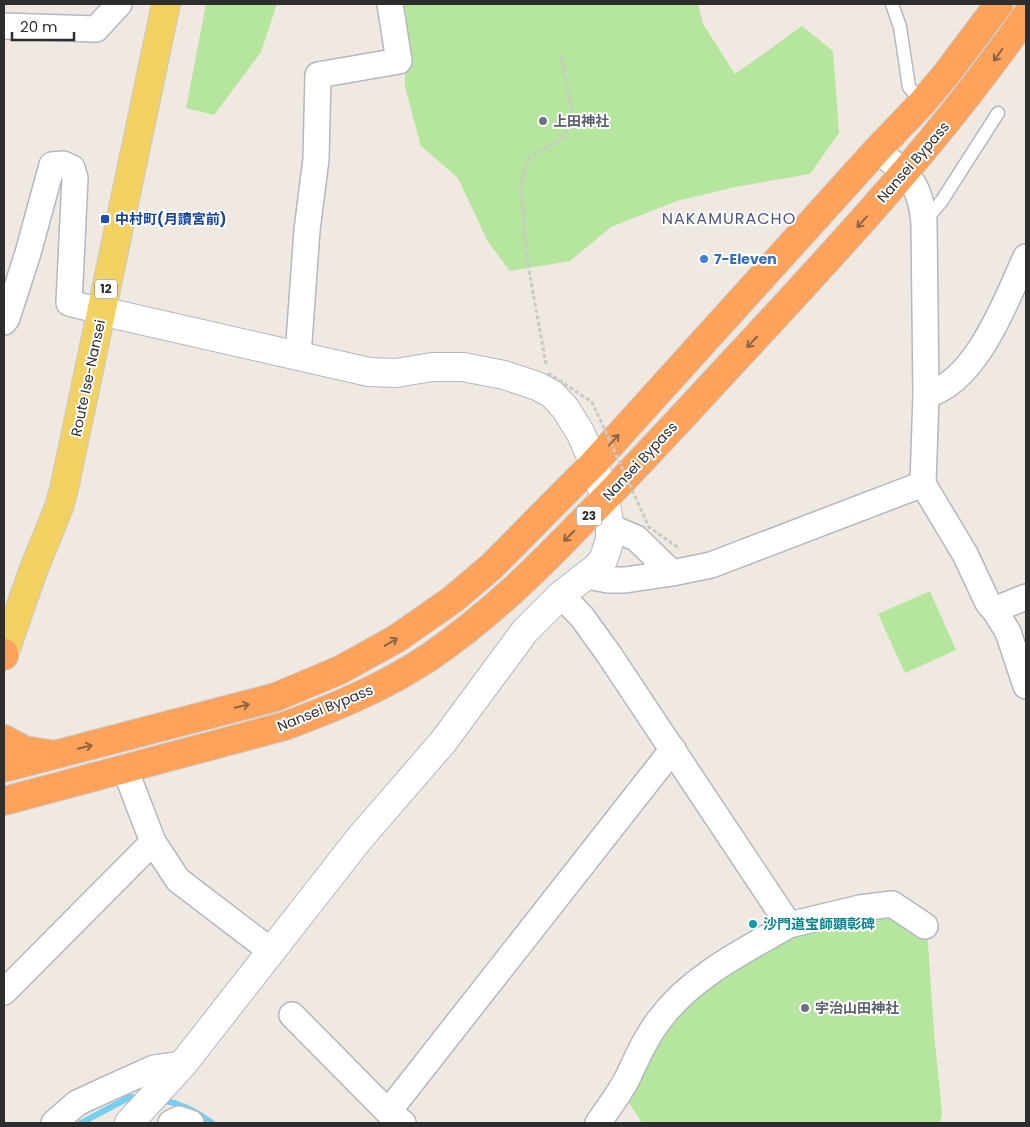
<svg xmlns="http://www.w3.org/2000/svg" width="1030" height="1127" font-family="Poppins,'Noto Sans JP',sans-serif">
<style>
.green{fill:#b6e59e}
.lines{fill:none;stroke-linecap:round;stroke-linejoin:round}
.stream{stroke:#75cff0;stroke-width:6}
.lane-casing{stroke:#b4b7c1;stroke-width:15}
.street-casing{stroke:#b4b7c1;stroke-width:28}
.secondary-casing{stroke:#b4b7c1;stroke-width:30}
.primary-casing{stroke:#c9c9c9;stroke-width:30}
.highway-casing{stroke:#c9c9c9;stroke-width:30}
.path{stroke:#c9c9c9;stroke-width:3;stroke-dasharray:4 2.5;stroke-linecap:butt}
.lane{stroke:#fff;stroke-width:12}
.street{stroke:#fff;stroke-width:25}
.secondary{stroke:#fff;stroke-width:28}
.primary{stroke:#f2d163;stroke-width:28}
.highway{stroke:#ffa35c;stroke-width:28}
.path-bridge{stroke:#c9c9c9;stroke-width:3;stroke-dasharray:4 2.5;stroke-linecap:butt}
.oneway{stroke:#8c6343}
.worship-dot{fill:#6b7280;stroke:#fff;stroke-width:2}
.transit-dot{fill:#1a4fb4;stroke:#fff;stroke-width:2}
.shop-dot{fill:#3f7fe0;stroke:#fff;stroke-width:2}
.culture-dot{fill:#0f9aa8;stroke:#fff;stroke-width:2}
.labels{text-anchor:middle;stroke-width:4;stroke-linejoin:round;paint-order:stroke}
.shield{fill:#fff;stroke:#6d6d6d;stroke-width:1}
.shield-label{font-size:12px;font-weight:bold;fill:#2e2e2e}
.worship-label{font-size:14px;font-weight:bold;fill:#5b616d;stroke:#fff;text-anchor:start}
.street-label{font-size:14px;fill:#2e2e2e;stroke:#fff}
.transit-label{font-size:14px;font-weight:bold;fill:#164399;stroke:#fff;text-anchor:start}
.shop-label{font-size:14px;font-weight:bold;fill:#366cbe;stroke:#fff;text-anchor:start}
.culture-label{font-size:14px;font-weight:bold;fill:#0d838f;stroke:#fff;text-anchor:start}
.quarter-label{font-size:16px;letter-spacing:1px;fill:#4d5680;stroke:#fff}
</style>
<rect width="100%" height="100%" fill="#efe9e1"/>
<!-- green -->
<g class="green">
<path d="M 206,4 L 277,4 L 261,52 L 214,115 L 186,108 Z"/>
<path d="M 404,4 L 698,4 L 703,24 L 735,74 L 802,26 L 833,51 L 839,133 L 810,174 L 735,187 L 677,201 L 611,227 L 570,261 L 510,271 L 488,242 L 458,178 L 421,146 L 405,87 L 406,13 Z"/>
<path d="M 930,591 L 956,650 L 905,673 L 878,614 Z"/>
<path d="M 884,912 L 927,930 L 934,1033 L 942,1114 L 940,1123 L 642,1123 L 626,1098 L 652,1045 L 688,998 L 789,930 Z"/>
</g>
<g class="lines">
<!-- stream -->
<g class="stream">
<path d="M 161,1100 C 181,1103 196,1111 212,1123"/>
<path d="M 81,1123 L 130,1097 L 141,1098"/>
</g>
<!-- lane casing -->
<g class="lane-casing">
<g id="lane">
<path d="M 892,4 L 900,27 L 909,87 L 922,103"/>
<path d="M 924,222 L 941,202 L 998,113"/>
</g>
</g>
<!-- street casing -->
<g class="street-casing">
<g id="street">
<path d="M 4,26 L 96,29 L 119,4"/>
<path d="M 877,150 C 908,175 920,181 924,223 L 926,395"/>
<path d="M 1026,257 C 1006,300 977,382 926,395 L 923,484 L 965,554 L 988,603 L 995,611 L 1008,632 L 1026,686"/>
<path d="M 4,322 L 7,318 L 28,253 L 52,165 L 63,164 L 72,168 L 75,178 L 69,303 L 101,311"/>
<path d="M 298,356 L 307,230 L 316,159 L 318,75 L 399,61 L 390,4"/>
<path d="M 610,527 L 636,538 L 672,573"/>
<path d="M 587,576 L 608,580 L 625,580 L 672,573 L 711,565 L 923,484"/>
<path d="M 561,595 L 582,617 L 608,653 L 789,925 C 744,951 692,976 660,1019 C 646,1037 637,1058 627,1079 C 619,1094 608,1109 598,1123"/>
<path d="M 995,611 L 1006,605 L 1026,597"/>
<path d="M 153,842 L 178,880 L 271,951"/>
<path d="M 789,925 L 860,908 L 892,904 L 925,926"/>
<path d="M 4,992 L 153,842 L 125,769"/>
<path d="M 292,1015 L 388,1112 L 403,1123"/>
<path d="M 388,1112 L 673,749"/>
<path d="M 54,1123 L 77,1103 L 105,1090 L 154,1068 L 183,1064"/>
<path d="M 171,1123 L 179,1119 L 191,1123"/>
</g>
</g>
<!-- secondary casing -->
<g class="secondary-casing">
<path id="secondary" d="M 101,311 L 369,372 L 396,373 L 432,367 L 463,367 L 504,375 L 537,386 L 552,394 L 565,408 L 580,432 L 594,463 L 605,499 L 610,527 L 610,539 L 606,552 L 603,560 L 597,567 L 561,595 L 525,631 L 443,742 L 359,839 L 183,1064 L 129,1123"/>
</g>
<!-- primary casing -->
<g class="primary-casing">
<path id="primary" d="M 4,654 L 33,571 L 59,507 L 64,489 L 166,4"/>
</g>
<!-- highway casing -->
<g class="highway-casing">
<g id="highway">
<path d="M 4,656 L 4,653"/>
<path d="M 4,739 L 24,750 L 49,754"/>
<path d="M 4,768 L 276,697 L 340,670 L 396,639 L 452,600 L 491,567 L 594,463 L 877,150 L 922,103 L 947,73 L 999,4"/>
<path d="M 4,801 L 285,726 C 336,707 385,687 431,656 C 486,618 533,573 579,525 C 632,472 682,417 733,362 C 837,250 939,141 1026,16"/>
</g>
</g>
<!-- path -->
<path class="path" d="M 546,364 L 527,259 L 521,184 L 529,157 L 561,140 L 574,122 L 561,55"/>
<!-- lane -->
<use href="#lane" class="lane"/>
<!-- street -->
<use href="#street" class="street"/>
<!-- secondary -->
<use href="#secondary" class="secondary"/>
<!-- primary -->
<use href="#primary" class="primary"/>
<!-- highway -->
<use href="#highway" class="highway"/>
<!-- path-bridge -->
<path class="path-bridge" d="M 548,373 L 592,402 L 649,527 L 680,549"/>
</g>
<!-- one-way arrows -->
<defs><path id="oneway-shaft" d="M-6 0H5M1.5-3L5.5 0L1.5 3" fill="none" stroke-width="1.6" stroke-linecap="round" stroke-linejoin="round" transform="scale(1.25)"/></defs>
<g class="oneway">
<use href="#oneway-shaft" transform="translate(998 55) rotate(126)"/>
<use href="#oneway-shaft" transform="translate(862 222) rotate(131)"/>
<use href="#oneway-shaft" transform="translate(752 342) rotate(133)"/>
<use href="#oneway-shaft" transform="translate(614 440) rotate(-48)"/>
<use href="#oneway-shaft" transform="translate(569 536) rotate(135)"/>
<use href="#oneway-shaft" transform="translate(391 642) rotate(-31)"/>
<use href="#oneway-shaft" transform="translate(242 706) rotate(-14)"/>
<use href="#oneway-shaft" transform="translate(85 747) rotate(-14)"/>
</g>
<!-- markers -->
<g class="worship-dot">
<circle cx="543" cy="121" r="5"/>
<circle cx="805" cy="1008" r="5"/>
</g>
<rect class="transit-dot" x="100" y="214" width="10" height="10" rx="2.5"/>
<circle class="shop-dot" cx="704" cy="259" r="5"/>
<circle class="culture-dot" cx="753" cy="924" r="5"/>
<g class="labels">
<!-- shield labels -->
<g class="shield">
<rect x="95" y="279.5" width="22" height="19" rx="4"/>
<rect x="576.5" y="506.5" width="25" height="19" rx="4"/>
</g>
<g class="shield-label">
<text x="106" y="293">12</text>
<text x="589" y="520">23</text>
</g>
<!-- worship labels -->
<g class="worship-label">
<text x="553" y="126">上田神社</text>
<text x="815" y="1013">宇治山田神社</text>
</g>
<!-- street labels -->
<g class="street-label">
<text transform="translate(913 162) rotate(-49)" y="5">Nansei Bypass</text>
<text transform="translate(88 378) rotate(-78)" y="5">Route Ise-Nansei</text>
<text transform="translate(640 461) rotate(-47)" y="5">Nansei Bypass</text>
<text transform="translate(325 708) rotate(-22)" y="5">Nansei Bypass</text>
</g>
<!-- transit labels -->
<g class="transit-label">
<text x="115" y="224">中村町(月讀宮前)</text>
</g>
<!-- shop labels -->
<g class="shop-label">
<text x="714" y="264">7-Eleven</text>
</g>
<!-- culture labels -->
<g class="culture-label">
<text x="763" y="929">沙門道宝師顕彰碑</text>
</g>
<!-- quarter labels -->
<g class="quarter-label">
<text x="729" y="224">NAKAMURACHO</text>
</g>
</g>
<!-- border -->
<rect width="1030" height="1127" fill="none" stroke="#2e2e2e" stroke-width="10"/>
<!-- scale -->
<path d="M12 32v8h62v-8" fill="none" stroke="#2e2e2e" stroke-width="2.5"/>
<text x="20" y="32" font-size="15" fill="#2e2e2e" stroke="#ffffff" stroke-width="4" paint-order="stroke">20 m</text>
</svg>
